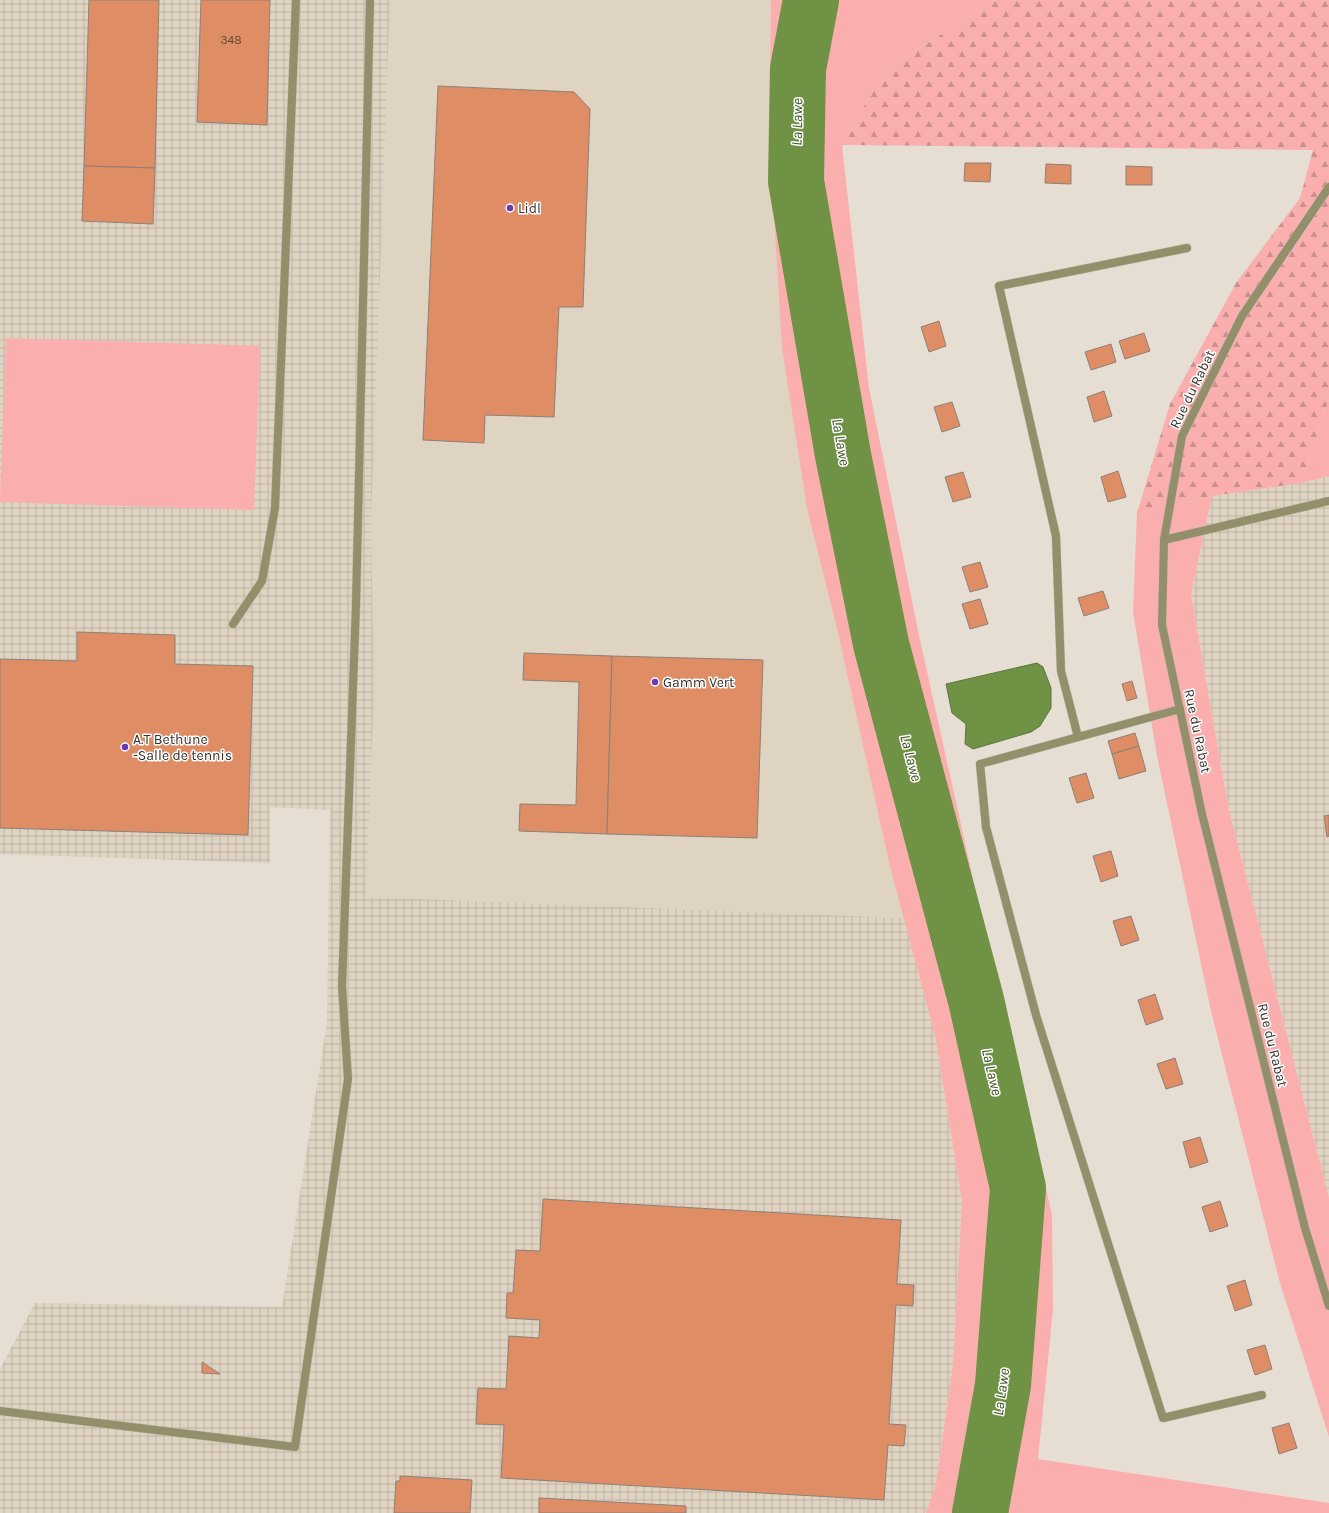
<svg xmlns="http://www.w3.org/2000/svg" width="1329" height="1513" font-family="Karla,sans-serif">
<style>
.built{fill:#dfd3c1}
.industrial{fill:url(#industrial-grid)}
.green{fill:#faafae}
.forest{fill:url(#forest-firs)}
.water{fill:#6f9244;stroke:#5d753c}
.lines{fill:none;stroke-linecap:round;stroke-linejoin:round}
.river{stroke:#6f9244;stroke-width:56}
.building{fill:#de8d64;stroke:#8c807a}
.service-casing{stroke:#c3bbb1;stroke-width:9}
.minor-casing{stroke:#c3bbb1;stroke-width:9}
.service{stroke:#938f6b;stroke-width:8}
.minor{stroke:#938f6b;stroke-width:8}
.poi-dot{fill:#6b3ab1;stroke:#fff;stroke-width:1.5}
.labels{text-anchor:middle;stroke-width:3;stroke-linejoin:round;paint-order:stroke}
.number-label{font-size:12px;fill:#5e4739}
.poi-label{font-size:14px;fill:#33302b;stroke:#fff;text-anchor:start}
.street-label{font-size:14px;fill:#33302b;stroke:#fff}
.water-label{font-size:15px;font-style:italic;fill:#3d551e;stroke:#fff}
</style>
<defs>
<pattern id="industrial-grid" width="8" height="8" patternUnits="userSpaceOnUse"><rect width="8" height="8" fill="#dfd3c1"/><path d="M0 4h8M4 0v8" fill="none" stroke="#c0b5a6"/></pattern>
<pattern id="forest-firs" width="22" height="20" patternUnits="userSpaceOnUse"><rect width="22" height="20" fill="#faafae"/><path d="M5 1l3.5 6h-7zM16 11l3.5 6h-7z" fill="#cb8f8e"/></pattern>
</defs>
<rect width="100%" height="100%" fill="#e7ded3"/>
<!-- built -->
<path class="built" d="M 390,0 L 771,0 L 769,132 L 782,349 L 807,509 L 838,633 L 890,867 L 904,918 L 366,897 L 374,693 L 371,523 Z"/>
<!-- industrial -->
<g class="industrial">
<path d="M 0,0 L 390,0 L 371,523 L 374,693 L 366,897 L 904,918 L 935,1035 L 962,1201 L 953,1364 L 936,1484 L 926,1513 L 0,1513 L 0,1369 L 35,1303 L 282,1307 L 327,1023 L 330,810 L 270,807 L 270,863 L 0,854 Z"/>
<path d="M 1329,476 L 1329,1198 L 1228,806 L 1191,594 L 1212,496 L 1301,483 Z"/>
</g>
<!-- green -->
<g class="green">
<path d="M 771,0 L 995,0 L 884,71 L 842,145 L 869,388 L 920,640 L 985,933 L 1052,1214 L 1053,1310 L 1038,1459 L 1329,1503 L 1329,1513 L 926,1513 L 936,1484 L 953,1364 L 962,1201 L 935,1035 L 890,867 L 838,633 L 807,509 L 782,349 L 769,132 Z"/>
<path d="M 6,338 L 260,346 L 254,510 L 0,502 Z"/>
<path d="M 1329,399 L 1329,476 L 1301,483 Z"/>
<path d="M 1212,496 L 1191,594 L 1228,806 L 1329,1198 L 1329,1437 L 1280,1283 L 1211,1011 L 1157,756 L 1133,612 L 1137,513 Z"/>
</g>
<!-- forest -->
<path class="forest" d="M 995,0 L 1329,0 L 1329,399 L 1301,483 L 1212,496 L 1137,513 L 1170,404 L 1236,283 L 1300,198 L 1313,150 L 842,145 L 884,71 Z"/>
<!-- water -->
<path class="water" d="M 1037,663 L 1043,667 L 1051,688 L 1051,708 L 1040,726 L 1031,732 L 973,749 L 965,744 L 966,724 L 952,713 L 946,684 Z"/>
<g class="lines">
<!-- river -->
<path class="river" d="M 811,0 L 798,69 L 796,181 L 843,455 L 881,644 L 976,1000 L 1018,1188 L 1003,1385 L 980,1513"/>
</g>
<!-- building -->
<g class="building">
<path d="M 89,0 L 159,0 L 155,168 L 84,166 Z"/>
<path d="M 201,0 L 270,0 L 267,125 L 197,122 Z"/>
<path d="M 438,86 L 574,92 L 590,109 L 583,307 L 559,307 L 554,417 L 485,415 L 484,443 L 423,440 Z"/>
<path d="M 965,163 L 991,163 L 990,182 L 964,181 Z"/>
<path d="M 1046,164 L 1071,165 L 1071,184 L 1045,183 Z"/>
<path d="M 84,166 L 155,168 L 153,224 L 82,221 Z"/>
<path d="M 1126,166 L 1152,167 L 1152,185 L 1126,185 Z"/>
<path d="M 939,321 L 946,346 L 929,352 L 921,327 Z"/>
<path d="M 1144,333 L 1150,351 L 1125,359 L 1119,341 Z"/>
<path d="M 1111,344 L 1116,362 L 1091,370 L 1085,352 Z"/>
<path d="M 1104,391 L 1112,416 L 1094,422 L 1087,397 Z"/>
<path d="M 952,402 L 960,426 L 942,432 L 934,407 Z"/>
<path d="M 1118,471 L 1126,497 L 1108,502 L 1101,477 Z"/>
<path d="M 963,472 L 971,497 L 953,502 L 945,477 Z"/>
<path d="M 980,562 L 988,587 L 970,592 L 962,567 Z"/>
<path d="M 1103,591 L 1109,608 L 1084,616 L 1078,598 Z"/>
<path d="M 980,599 L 988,624 L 970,629 L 962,604 Z"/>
<path d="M 77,632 L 175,635 L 175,664 L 253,666 L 248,835 L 0,828 L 0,659 L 77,661 Z"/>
<path d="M 524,653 L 612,656 L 607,834 L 519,831 L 520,804 L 576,805 L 579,682 L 523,680 Z"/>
<path d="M 612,656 L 763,660 L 757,838 L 607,834 Z"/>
<path d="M 1132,681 L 1137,698 L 1127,701 L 1122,684 Z"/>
<path d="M 1135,733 L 1139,746 L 1112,754 L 1108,741 Z"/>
<path d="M 1139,746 L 1146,771 L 1119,779 L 1112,754 Z"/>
<path d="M 1086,773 L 1094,798 L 1077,803 L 1069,778 Z"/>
<path d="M 1329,815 L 1329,836 L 1327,837 L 1324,816 Z"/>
<path d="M 1111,851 L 1118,876 L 1101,882 L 1093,856 Z"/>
<path d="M 1131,916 L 1139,940 L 1121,946 L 1113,921 Z"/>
<path d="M 1155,994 L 1163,1019 L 1146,1025 L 1138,1000 Z"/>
<path d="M 1175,1058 L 1183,1084 L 1166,1089 L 1157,1064 Z"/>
<path d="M 1200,1137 L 1208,1162 L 1190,1168 L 1183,1142 Z"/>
<path d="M 543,1199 L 901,1220 L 897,1284 L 914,1285 L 913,1306 L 896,1305 L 889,1424 L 906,1425 L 904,1446 L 888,1445 L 884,1500 L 501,1478 L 504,1425 L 476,1424 L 478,1388 L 506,1389 L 509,1336 L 539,1338 L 540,1320 L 506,1318 L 507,1293 L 513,1293 L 516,1250 L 540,1251 Z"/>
<path d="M 1220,1201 L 1228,1226 L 1210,1232 L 1202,1207 Z"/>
<path d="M 1245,1280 L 1252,1305 L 1235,1311 L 1227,1286 Z"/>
<path d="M 1265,1345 L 1272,1369 L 1255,1375 L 1247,1350 Z"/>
<path d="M 202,1362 L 220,1374 L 202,1373 Z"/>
<path d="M 1289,1423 L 1297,1448 L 1279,1454 L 1272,1428 Z"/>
<path d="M 400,1476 L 472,1480 L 470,1513 L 394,1513 L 396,1481 L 400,1481 Z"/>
<path d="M 539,1498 L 686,1506 L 686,1513 L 539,1513 Z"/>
</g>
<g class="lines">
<!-- service casing -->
<g class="service-casing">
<g id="service">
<path d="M 1164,540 L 1329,501"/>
<path d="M 233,624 L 262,581 L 275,508 L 296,0"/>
<path d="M 1180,709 L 980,764 L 986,827 L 1036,1015 L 1163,1418 L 1262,1395"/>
<path d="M 1078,737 L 1061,671 L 1056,536 L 999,286 L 1187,248"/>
<path d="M 0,1411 L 295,1447 L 348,1079 L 342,986 L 356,605 L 370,0"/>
</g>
</g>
<!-- minor casing -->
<g class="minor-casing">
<path id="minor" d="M 1329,187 L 1242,316 L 1182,436 L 1164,540 L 1162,625 L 1202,814 L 1305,1228 L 1329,1306"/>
</g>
<!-- service -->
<use href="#service" class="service"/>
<!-- minor -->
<use href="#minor" class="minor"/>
</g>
<!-- markers -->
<g class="poi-dot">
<circle cx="510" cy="208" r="4"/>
<circle cx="655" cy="682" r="4"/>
<circle cx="125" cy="747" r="4"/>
</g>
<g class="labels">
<!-- number labels -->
<g class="number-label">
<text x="231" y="44">348</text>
</g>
<!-- poi labels -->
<g class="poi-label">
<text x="518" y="213">Lidl</text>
<text x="663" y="687">Gamm Vert</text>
<text x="133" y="744">A.T Bethune<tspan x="133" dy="16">-Salle de tennis</tspan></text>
</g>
<!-- street labels -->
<g class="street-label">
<text transform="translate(1192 389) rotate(-64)" y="5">Rue du Rabat</text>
<text transform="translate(1198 731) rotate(78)" y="5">Rue du Rabat</text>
<text transform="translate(1273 1045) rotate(76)" y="5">Rue du Rabat</text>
</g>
<!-- water labels -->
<g class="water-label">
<text transform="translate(797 122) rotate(-89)" y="5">La Lawe</text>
<text transform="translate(841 442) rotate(80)" y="5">La Lawe</text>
<text transform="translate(911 758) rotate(75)" y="5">La Lawe</text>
<text transform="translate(992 1072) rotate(77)" y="5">La Lawe</text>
<text transform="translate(1001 1392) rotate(-82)" y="5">La Lawe</text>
</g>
</g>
</svg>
